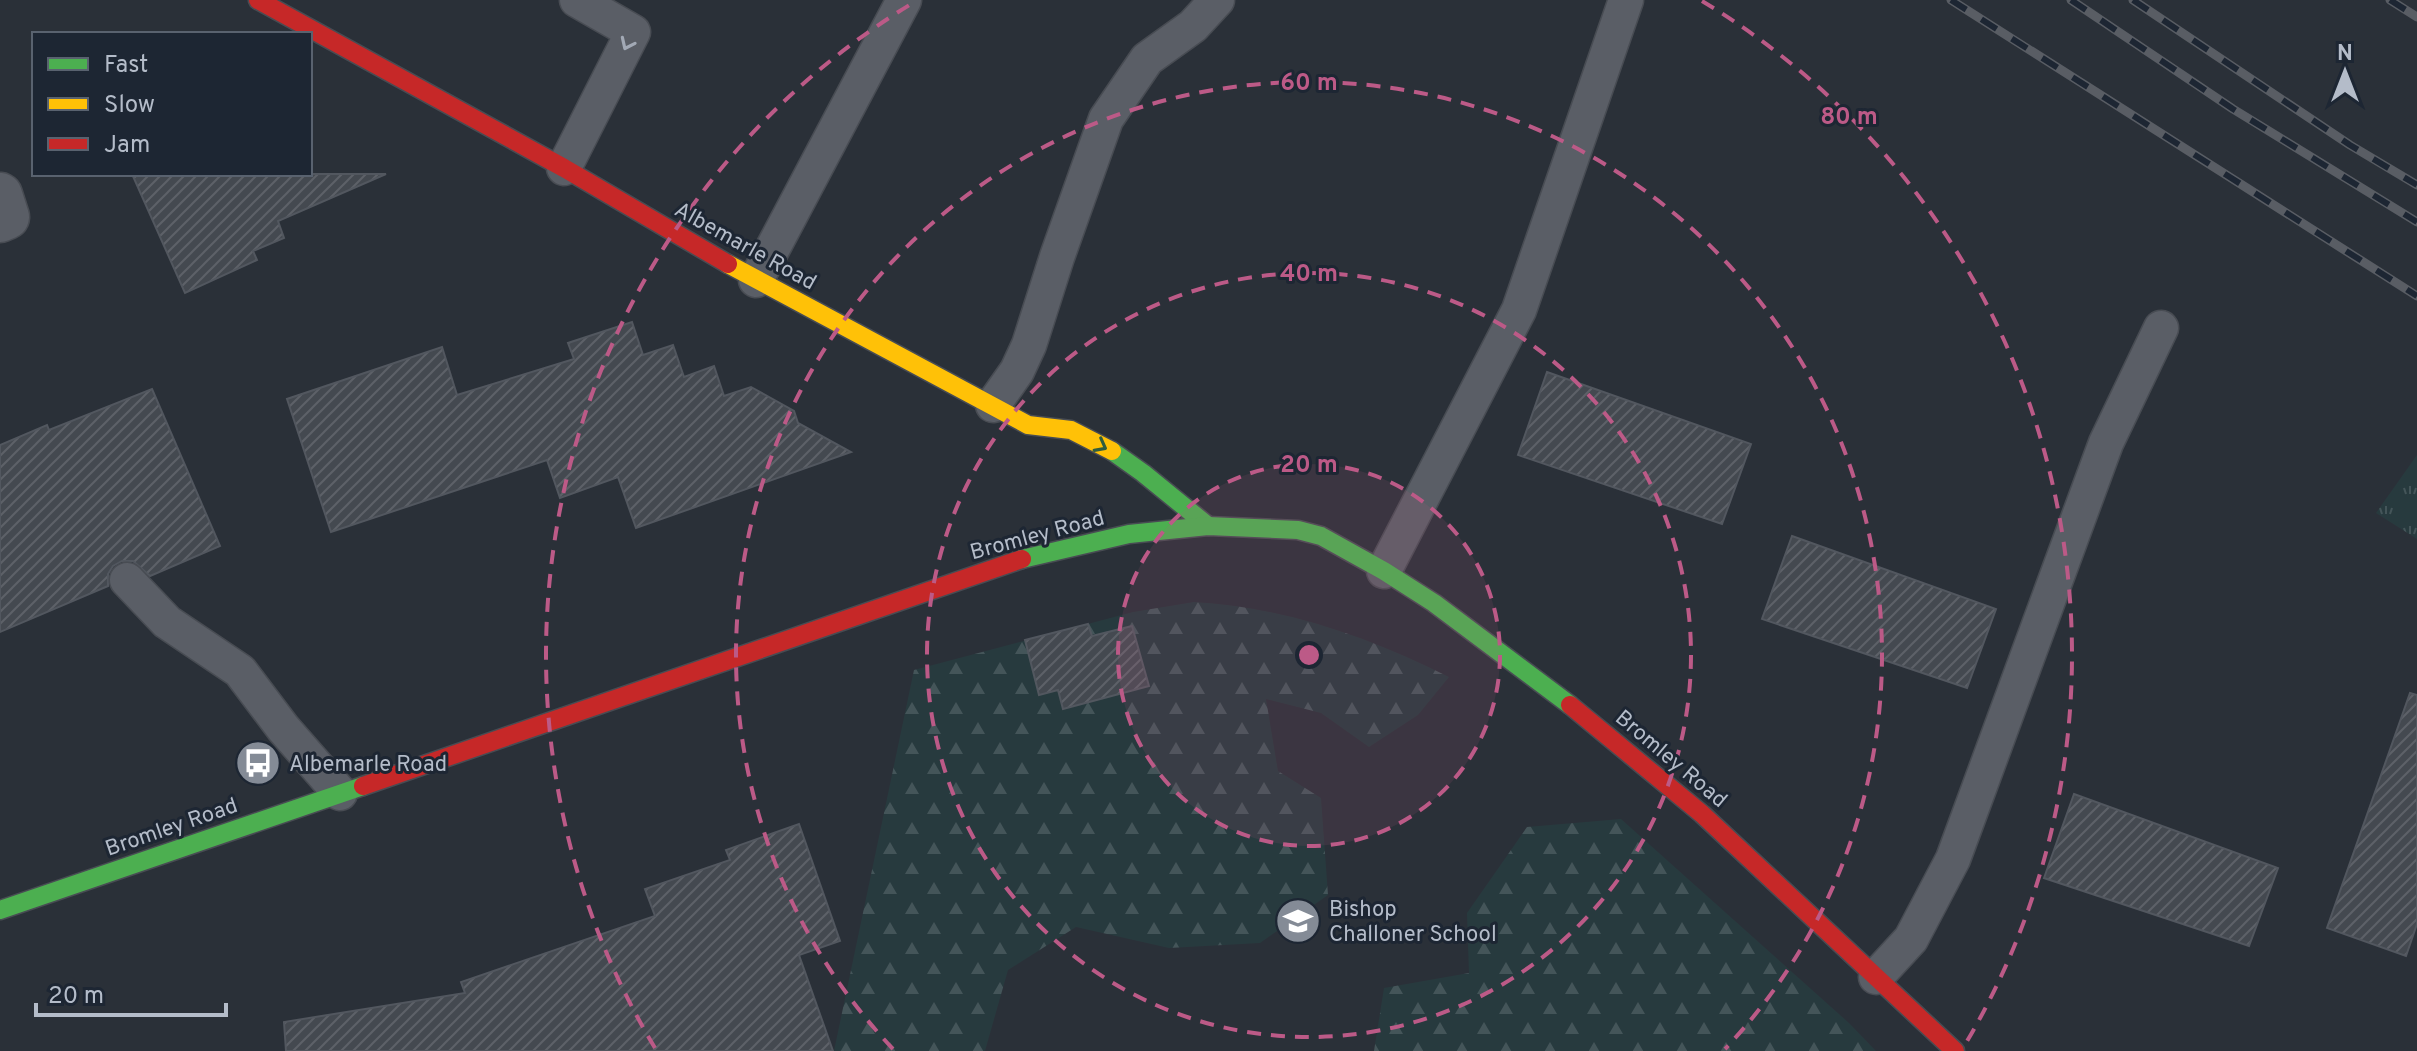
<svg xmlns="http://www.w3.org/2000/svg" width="2417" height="1051" font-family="Overpass,sans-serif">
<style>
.grass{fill:url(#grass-tufts)}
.forest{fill:url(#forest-firs)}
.building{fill:url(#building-hatch);stroke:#52575f;stroke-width:2}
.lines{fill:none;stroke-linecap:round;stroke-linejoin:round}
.lane-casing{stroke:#484c53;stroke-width:37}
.street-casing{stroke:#484c53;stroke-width:47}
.fast-casing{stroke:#484c53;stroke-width:21}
.slow-casing{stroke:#484c53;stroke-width:21}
.jam-casing{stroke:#484c53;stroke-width:21}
.lane{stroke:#5a5e66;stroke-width:34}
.street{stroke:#5a5e66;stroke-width:44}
.fast{stroke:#4caf50;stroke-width:18}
.slow{stroke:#ffc107;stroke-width:18}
.jam{stroke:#c62828;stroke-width:18}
.rail-casing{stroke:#595d64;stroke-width:9}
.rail{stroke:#1d2633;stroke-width:6;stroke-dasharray:18;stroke-linecap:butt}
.oneway{stroke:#a2a9b5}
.oneway2{stroke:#305d3f}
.ring{fill:none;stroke:#bc5a87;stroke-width:4;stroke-dasharray:14 10}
.labels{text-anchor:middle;stroke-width:6;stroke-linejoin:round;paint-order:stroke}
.street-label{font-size:22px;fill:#b4bcc9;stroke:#1d2633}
.poi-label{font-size:22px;fill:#b4bcc9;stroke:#1d2633;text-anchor:start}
.centre{fill:#bc5a87;stroke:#1d2633;stroke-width:4}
.ring-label{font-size:24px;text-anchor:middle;font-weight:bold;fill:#bc5a87;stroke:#1d2633;stroke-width:6;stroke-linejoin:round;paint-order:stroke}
</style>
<defs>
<pattern id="grass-tufts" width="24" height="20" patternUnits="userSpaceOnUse" patternTransform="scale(2)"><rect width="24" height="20" fill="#273a3e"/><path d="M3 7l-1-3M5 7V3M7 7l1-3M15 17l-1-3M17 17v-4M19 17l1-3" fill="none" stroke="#445559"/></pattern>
<pattern id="forest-firs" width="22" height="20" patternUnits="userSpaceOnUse" patternTransform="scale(2)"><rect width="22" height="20" fill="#273a3e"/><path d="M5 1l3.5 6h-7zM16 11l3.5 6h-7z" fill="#445559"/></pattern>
<pattern id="building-hatch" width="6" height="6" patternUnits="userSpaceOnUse" patternTransform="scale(2)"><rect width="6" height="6" fill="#444950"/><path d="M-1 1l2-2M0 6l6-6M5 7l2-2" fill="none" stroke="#5d6168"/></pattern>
</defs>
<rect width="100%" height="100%" fill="#2a3038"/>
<!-- grass -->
<path class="grass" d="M 2417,455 L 2417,539 L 2376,513 Z"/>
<!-- forest -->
<g class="forest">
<path d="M 1194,602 C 1284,607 1369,637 1449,677 L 1418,715 L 1369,747 L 1321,713 L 1266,699 L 1278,771 L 1321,798 L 1328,895 L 1260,943 L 1169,948 L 1076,927 L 1008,970 L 985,1051 L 834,1051 L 914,670 L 1133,612 Z"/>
<path d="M 1621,819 L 1849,1023 L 1876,1051 L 1374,1051 L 1384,988 L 1469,973 L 1467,913 L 1527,827 Z"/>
</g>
<!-- building -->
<g class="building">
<path d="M 132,174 L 386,174 L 278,221 L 284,238 L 253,251 L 257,260 L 185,293 Z"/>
<path d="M 632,322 L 643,355 L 673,345 L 684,377 L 714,366 L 724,396 L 751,387 L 794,411 L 798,423 L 851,452 L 636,528 L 618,477 L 560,498 L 547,460 L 331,532 L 287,399 L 442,347 L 457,395 L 574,359 L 568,343 Z"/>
<path d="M 1547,372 L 1751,444 L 1722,524 L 1518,455 Z"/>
<path d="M 152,389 L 220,546 L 150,576 L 133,561 L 122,561 L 113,566 L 108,574 L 108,586 L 0,632 L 0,445 L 47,425 L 49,430 Z"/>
<path d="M 1792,536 L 1996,609 L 1967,688 L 1762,619 Z"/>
<path d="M 1088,624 L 1092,636 L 1132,626 L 1149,686 L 1063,709 L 1058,690 L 1039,695 L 1025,640 Z"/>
<path d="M 2410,693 L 2417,695 L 2417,924 L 2406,956 L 2327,928 Z"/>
<path d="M 2074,794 L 2278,868 L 2249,946 L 2044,878 Z"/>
<path d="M 799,824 L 840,941 L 799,955 L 833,1051 L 286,1051 L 284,1022 L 465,993 L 461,982 L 655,916 L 645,889 L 730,860 L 726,850 Z"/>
</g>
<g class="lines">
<!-- lane casing -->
<g class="lane-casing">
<g id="lane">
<path d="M 564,168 L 633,32 L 577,0"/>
<path d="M 756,280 L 904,0"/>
<path d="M 993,405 L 1017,371 L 1029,345 L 1057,257 L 1106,119 L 1147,59 L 1193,26 L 1217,0"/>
<path d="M 1384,571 L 1519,310 L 1626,0"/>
<path d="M 127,580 L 167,622 L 240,671 L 283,728 L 340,793"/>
<path d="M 1876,977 L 1911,939 L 1953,859 L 2106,443 L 2161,328"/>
</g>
</g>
<!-- street casing -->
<g class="street-casing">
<path id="street" d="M 0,195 L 7,217 L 0,220"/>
</g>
<!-- fast casing -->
<g class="fast-casing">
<g id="fast">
<path d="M 1112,451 L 1143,473 L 1208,526"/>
<path d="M 1022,559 L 1129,534 L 1208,526 L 1298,530 L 1321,536 L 1384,571 L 1434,603 L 1570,705"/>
<path d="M 0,910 L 363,786"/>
</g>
</g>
<!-- slow casing -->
<g class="slow-casing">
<path id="slow" d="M 728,264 L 1028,425 L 1071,430 L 1112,451"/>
</g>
<!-- jam casing -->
<g class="jam-casing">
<g id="jam">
<path d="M 258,0 L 564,168 L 728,264"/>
<path d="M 1570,705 L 1702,814 L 1955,1051"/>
<path d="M 363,786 L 1022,559"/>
</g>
</g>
<!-- lane -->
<use href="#lane" class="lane"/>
<!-- street -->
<use href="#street" class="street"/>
<!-- fast -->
<use href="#fast" class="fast"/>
<!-- slow -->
<use href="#slow" class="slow"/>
<!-- jam -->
<use href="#jam" class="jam"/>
<!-- rail casing -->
<g class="rail-casing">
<g id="rail">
<path d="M 1951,0 L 2417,296"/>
<path d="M 2071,0 L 2233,109 L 2417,222"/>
<path d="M 2133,0 L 2350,145 L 2417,185"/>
<path d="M 2390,0 L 2417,17"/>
</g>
</g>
<!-- rail -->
<use href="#rail" class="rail"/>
</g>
<!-- one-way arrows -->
<defs><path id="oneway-chevron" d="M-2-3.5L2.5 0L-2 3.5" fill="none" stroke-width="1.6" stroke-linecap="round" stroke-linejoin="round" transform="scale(2)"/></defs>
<use class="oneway" href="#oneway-chevron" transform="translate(627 44) rotate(115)"/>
<use class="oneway2" href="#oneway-chevron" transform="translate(1101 446) rotate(28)"/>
<!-- distance rings -->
<circle cx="1309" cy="655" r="191" fill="#bc5a87" fill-opacity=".12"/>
<g class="ring">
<circle cx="1309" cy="655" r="191"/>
<circle cx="1309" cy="655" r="382"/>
<path d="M893 1049A573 573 0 1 1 1725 1049"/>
<path d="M655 1048A763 763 0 0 1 916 1M1702 1A763 763 0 0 1 1963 1048"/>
</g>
<!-- icons -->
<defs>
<g id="bus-disc" transform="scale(2.3)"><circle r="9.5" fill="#848b96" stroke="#1d2633"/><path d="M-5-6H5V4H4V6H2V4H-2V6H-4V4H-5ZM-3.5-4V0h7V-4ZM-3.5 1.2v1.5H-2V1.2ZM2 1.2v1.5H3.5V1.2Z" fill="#fff"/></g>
<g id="school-disc" transform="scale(2.3)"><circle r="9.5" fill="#848b96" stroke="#1d2633"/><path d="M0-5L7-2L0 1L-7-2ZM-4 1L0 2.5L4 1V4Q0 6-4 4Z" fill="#fff"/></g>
</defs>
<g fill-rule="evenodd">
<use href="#bus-disc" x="258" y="763"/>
<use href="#school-disc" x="1298" y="921"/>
</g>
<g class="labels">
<!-- street labels -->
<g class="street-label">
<text transform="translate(746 245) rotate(29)" y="8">Albemarle Road</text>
<text transform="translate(1037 534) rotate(-15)" y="8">Bromley Road</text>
<text transform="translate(1672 758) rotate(40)" y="8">Bromley Road</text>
<text transform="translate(171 826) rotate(-19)" y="8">Bromley Road</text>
</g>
<!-- poi labels -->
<g class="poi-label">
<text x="289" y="771">Albemarle Road</text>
<text x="1329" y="916">Bishop<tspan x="1329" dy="25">Challoner School</tspan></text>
</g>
</g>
<circle cx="1309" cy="655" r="12" class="centre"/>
<g class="ring-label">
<text x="1309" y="90">60 m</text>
<text x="1849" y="124">80 m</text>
<text x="1309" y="281">40 m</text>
<text x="1309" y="472">20 m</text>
</g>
<!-- legend -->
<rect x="32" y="32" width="280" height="144" fill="#1d2633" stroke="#59626f" stroke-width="2"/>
<rect x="48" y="58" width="40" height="12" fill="#4caf50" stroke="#59626f" stroke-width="2"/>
<text x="104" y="72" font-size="24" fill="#b4bcc9">Fast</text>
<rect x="48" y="98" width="40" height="12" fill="#ffc107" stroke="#59626f" stroke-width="2"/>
<text x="104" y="112" font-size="24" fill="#b4bcc9">Slow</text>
<rect x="48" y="138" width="40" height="12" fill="#c62828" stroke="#59626f" stroke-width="2"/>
<text x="104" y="152" font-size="24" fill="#b4bcc9">Jam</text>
<!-- north arrow -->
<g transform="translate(2345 72)" stroke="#1d2633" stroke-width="6" paint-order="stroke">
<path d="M0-6L14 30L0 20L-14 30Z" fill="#b4bcc9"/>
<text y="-12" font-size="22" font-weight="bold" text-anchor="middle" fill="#b4bcc9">N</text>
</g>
<!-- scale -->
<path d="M36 1003v12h190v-12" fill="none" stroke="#b4bcc9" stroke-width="4"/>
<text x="48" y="1003" font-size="24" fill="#b4bcc9" stroke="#1d2633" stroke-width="6" paint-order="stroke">20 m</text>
</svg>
